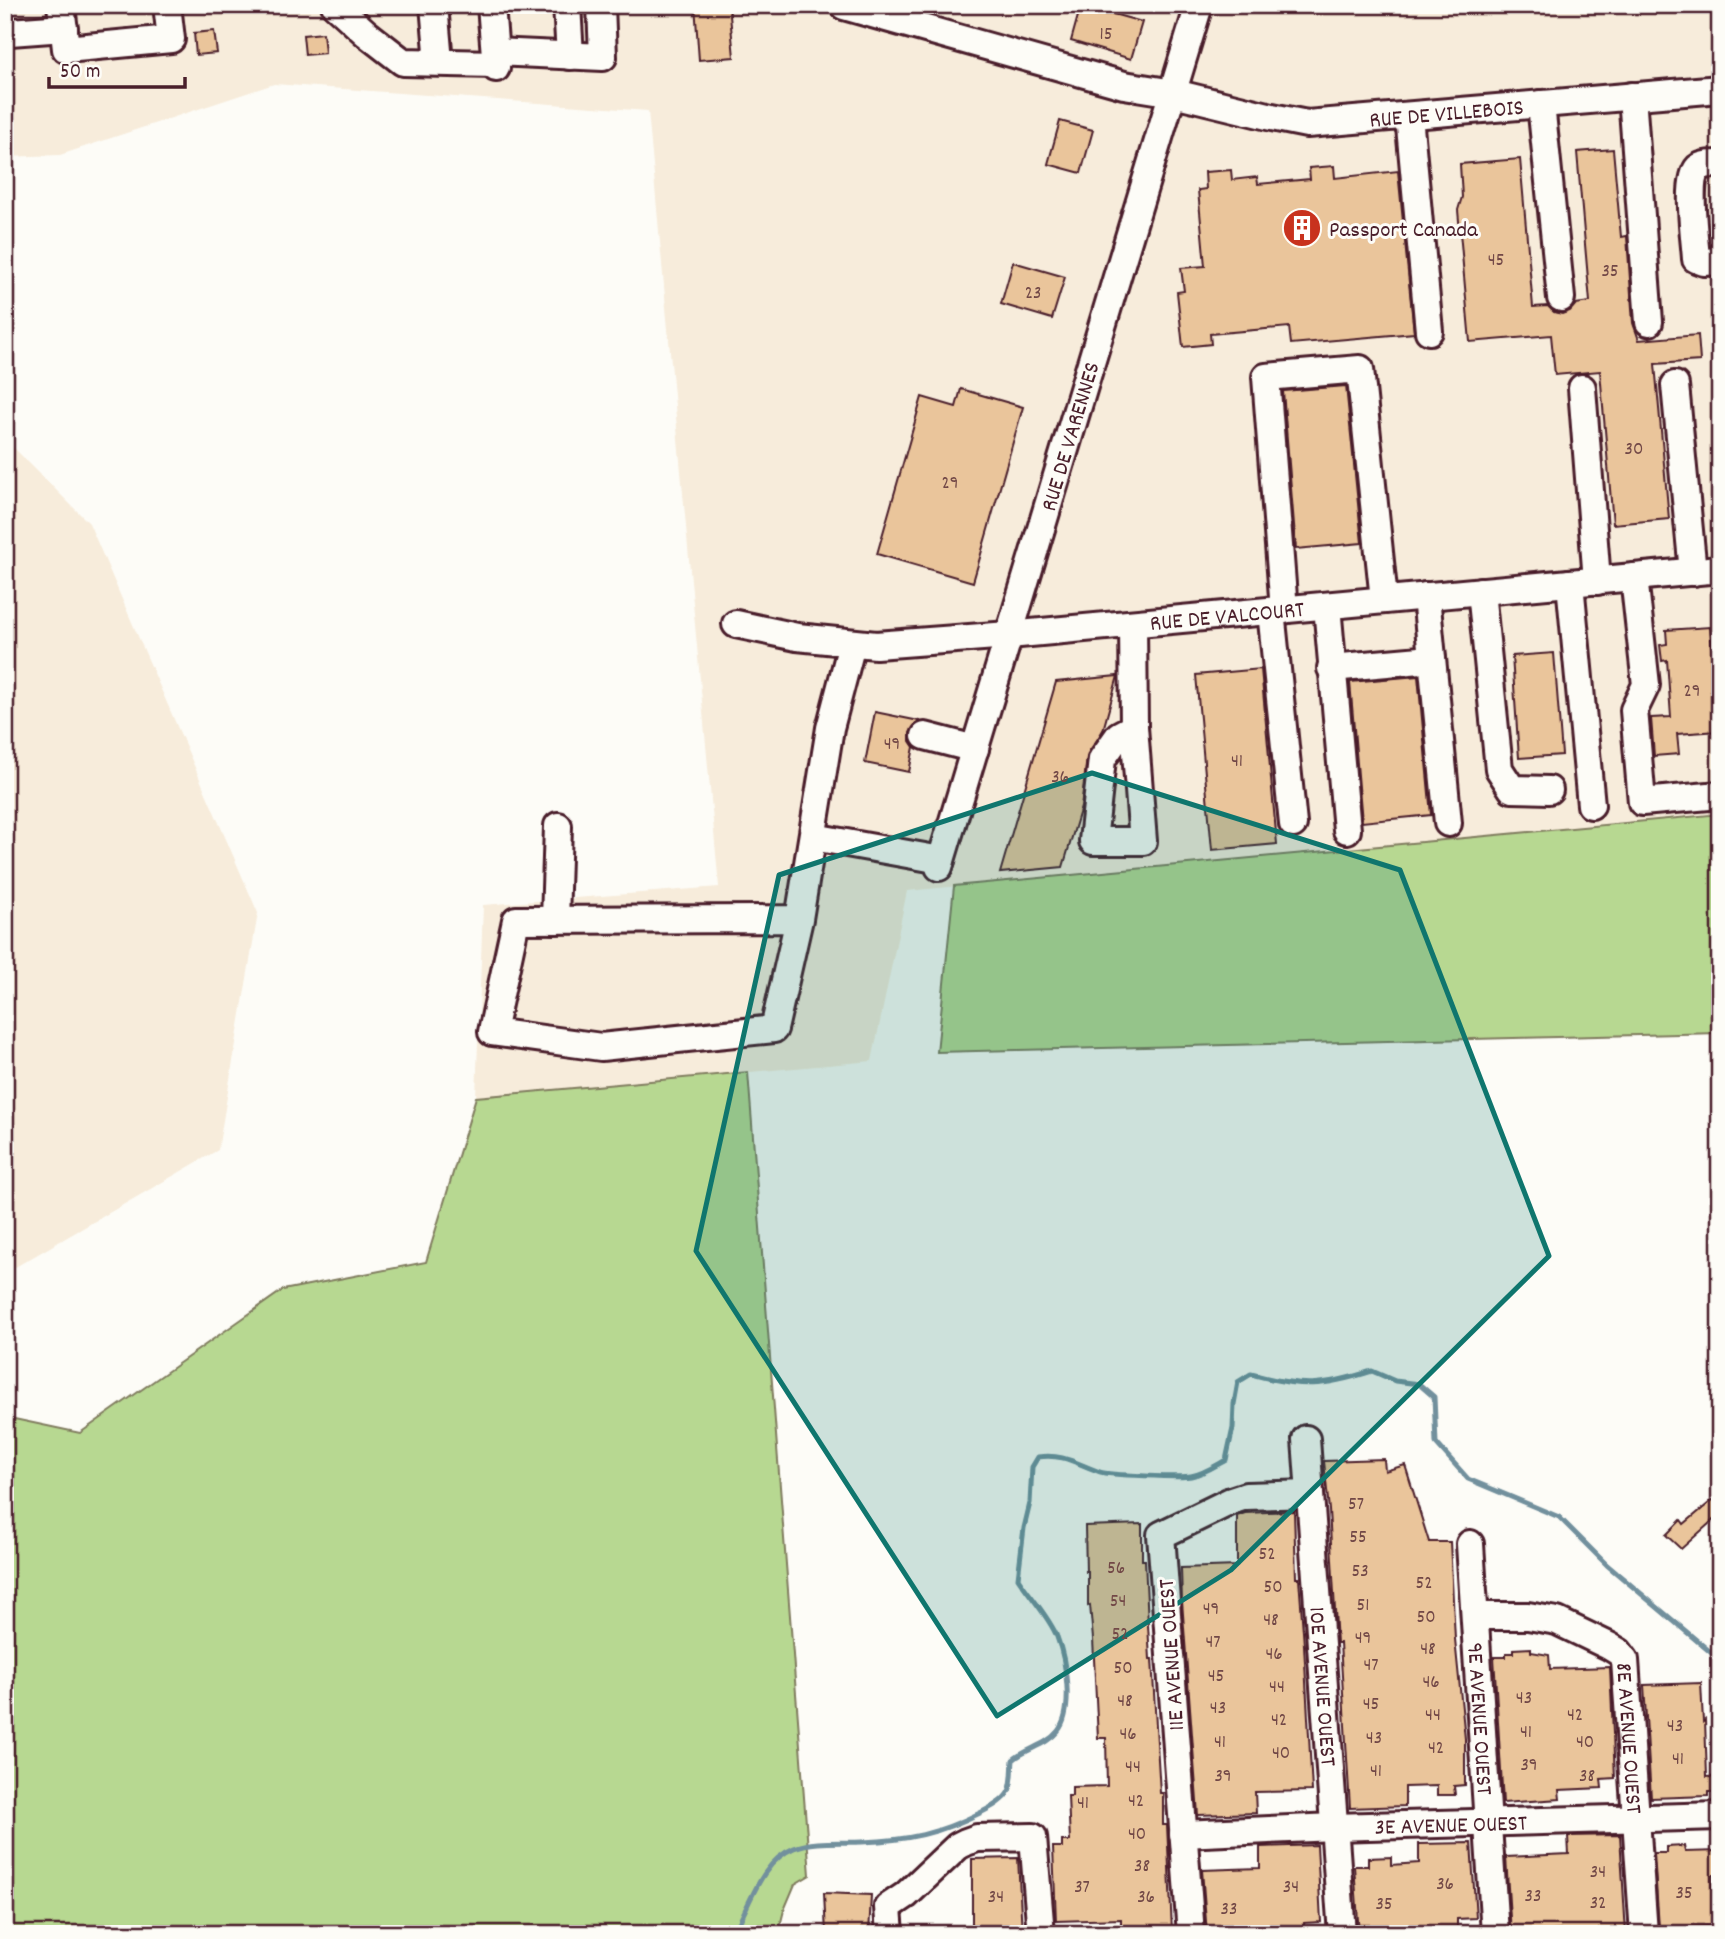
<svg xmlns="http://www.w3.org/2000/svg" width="1725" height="1939" font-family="Dekko,sans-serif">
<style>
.built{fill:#f7ecdb}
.green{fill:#b7d891;stroke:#807c5e;stroke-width:2}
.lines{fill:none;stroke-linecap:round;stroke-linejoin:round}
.stream{stroke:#72909d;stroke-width:5}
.building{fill:#eac59b;stroke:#4a1f2b;stroke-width:2}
.minor-casing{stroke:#4a1f2b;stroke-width:32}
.minor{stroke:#fdfcf7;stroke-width:26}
.marked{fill:#0f766e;fill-opacity:0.2;stroke:#0f766e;stroke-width:5;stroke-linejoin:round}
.labels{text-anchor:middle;stroke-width:6;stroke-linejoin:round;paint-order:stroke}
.number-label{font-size:19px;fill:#724847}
.street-label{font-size:23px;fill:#4a1f2b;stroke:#fdfcf7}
.poi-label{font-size:23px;fill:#4a1f2b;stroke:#fdfcf7;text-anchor:start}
</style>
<rect width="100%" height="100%" fill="#fdfcf7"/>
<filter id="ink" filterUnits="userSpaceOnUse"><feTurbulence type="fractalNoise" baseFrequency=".0143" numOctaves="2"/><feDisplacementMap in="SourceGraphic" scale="14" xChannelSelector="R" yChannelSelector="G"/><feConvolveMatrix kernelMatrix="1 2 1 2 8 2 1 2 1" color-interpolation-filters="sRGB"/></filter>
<g filter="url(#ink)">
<!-- built -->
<g class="built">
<path d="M 5,5 L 1720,5 L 1720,814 L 907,891 L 872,1061 L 476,1097 L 483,905 L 719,887 L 648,111 L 274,84 L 60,155 L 5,157 Z"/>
<path d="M 5,439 L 89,523 L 258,913 L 218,1150 L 5,1273 Z"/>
</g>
<!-- green -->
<g class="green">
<path d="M 1720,814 L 1720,1033 L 937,1052 L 954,886 Z"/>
<path d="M 748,1072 L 810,1875 L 795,1884 L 784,1910 L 778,1934 L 5,1934 L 5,1417 L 80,1433 L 283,1290 L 426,1262 L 476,1097 Z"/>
</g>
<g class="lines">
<!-- stream -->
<path class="stream" d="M 733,1934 C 750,1906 760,1862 794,1848 C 814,1840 840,1843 862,1842 C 909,1840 938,1834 980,1813 C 990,1808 1004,1801 1009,1791 C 1013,1783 1012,1769 1013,1760 C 1027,1748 1046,1746 1058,1731 C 1074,1711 1066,1660 1057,1637 C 1051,1620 1029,1595 1018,1578 L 1024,1528 L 1030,1503 L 1032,1467 L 1038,1457 C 1063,1453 1077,1464 1100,1472 C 1108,1475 1182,1478 1191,1476 C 1203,1474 1215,1466 1226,1460 L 1233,1428 L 1234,1404 L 1238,1382 L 1251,1374 C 1302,1388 1322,1387 1372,1371 L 1395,1381 L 1419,1384 L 1434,1397 L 1436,1443 L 1468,1479 L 1559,1517 L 1607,1565 L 1720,1660"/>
</g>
<!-- building -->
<g class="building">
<path d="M 695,5 L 729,5 L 734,57 L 699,60 Z"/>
<path d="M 1081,5 L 1142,22 L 1131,59 L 1071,41 Z"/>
<path d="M 214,31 L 217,53 L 196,55 L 194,33 Z"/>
<path d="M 323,33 L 325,53 L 305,55 L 303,35 Z"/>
<path d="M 1060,121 L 1093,130 L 1081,173 L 1048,164 Z"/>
<path d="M 1613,149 L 1621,237 L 1627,236 L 1633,323 L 1639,340 L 1698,335 L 1700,361 L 1655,364 L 1669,519 L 1613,524 L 1600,371 L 1555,375 L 1551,335 L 1470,342 L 1458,210 L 1462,197 L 1460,164 L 1520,159 L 1533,307 L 1548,306 L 1554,312 L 1562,314 L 1570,311 L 1576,304 L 1590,302 L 1577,152 Z"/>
<path d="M 1334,166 L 1335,178 L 1398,171 L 1414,333 L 1291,344 L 1289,327 L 1210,334 L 1211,344 L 1183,347 L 1177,292 L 1184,291 L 1181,268 L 1205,266 L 1198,190 L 1206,189 L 1205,172 L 1231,170 L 1232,180 L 1257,177 L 1258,184 L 1310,179 L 1309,168 Z"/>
<path d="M 1013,262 L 1065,277 L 1052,319 L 1001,304 Z"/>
<path d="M 1346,386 L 1362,543 L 1296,549 L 1283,391 Z"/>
<path d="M 961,389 L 1023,407 L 973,582 L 877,554 L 922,397 L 956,407 Z"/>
<path d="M 1710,627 L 1719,731 L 1677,734 L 1679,754 L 1654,756 L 1651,718 L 1671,717 L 1667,660 L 1662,661 L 1660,645 L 1667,644 L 1666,630 Z"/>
<path d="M 1554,653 L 1562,755 L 1519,758 L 1512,656 Z"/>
<path d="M 1261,669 L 1277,844 L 1212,850 L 1196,675 Z"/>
<path d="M 1118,676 L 1103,730 L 1087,757 L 1081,807 L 1063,867 L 1000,873 L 1056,682 Z"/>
<path d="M 1418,676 L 1431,815 L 1362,822 L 1350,682 Z"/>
<path d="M 875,712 L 919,721 L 910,733 L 910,741 L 914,747 L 909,772 L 865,763 Z"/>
<path d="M 1384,1459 L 1385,1471 L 1405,1465 L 1429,1542 L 1450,1542 L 1455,1639 L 1465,1739 L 1465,1785 L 1454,1786 L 1455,1795 L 1437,1795 L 1437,1786 L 1405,1787 L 1405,1806 L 1350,1808 L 1340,1643 L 1337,1643 L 1329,1510 L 1324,1461 Z"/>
<path d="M 1720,1494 L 1720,1514 L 1681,1549 L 1666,1535 L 1681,1520 L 1684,1524 Z"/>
<path d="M 1294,1511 L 1296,1578 L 1299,1578 L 1304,1645 L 1312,1791 L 1255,1792 L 1256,1813 L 1198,1815 L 1182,1601 L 1181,1568 L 1237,1566 L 1237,1516 L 1245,1513 Z"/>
<path d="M 1142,1524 L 1142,1560 L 1145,1560 L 1148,1625 L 1150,1659 L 1152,1659 L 1160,1793 L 1163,1793 L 1163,1825 L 1167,1825 L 1172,1931 L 1121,1933 L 1121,1919 L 1056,1921 L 1053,1847 L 1062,1847 L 1062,1841 L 1070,1841 L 1068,1796 L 1072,1796 L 1072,1787 L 1107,1786 L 1106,1738 L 1098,1738 L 1093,1639 L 1090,1605 L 1088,1606 L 1088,1572 L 1086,1572 L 1085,1526 Z"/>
<path d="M 1531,1648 L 1531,1652 L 1549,1655 L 1550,1669 L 1610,1667 L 1615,1778 L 1601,1779 L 1602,1788 L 1559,1790 L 1560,1799 L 1503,1803 L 1494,1657 L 1506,1657 L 1506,1653 L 1513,1653 L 1513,1649 Z"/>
<path d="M 1701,1683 L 1703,1722 L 1705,1720 L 1707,1777 L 1720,1776 L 1720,1792 L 1708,1792 L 1708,1796 L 1651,1798 L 1644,1685 Z"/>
<path d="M 1620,1835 L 1626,1934 L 1571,1934 L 1571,1930 L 1511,1933 L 1506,1857 L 1569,1854 L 1568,1836 Z"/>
<path d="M 1471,1843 L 1476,1918 L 1457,1919 L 1457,1927 L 1416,1928 L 1416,1934 L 1359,1934 L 1354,1866 L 1368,1866 L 1368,1858 L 1391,1857 L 1391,1865 L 1419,1863 L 1419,1844 Z"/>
<path d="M 1317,1845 L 1321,1922 L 1304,1923 L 1304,1928 L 1263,1929 L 1263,1934 L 1207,1934 L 1202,1870 L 1260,1868 L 1260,1847 Z"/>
<path d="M 1684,1846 L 1685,1852 L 1720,1851 L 1720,1875 L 1712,1875 L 1713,1926 L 1659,1928 L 1654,1853 L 1666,1853 L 1666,1847 Z"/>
<path d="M 1018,1858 L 1022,1933 L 972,1934 L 972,1859 Z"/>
<path d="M 824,1893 L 871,1895 L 869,1934 L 826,1934 Z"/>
</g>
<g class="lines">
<!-- minor casing -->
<g class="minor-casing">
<g id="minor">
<path d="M 61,5 L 66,49 L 171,39 L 167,5"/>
<path d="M 335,5 L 367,34 L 403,62 L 496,64"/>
<path d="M 434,5 L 439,62"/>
<path d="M 491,5 L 496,68"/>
<path d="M 567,5 L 570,56"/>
<path id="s1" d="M 844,6 L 1124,85 L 1174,93 L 1272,117 L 1307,124 L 1720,89"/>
<path d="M 10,32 L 64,28"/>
<path d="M 495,52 L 603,57 L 601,5"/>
<path d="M 1632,96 L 1649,322"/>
<path d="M 1541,104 L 1561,298"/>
<path d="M 1409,116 L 1429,331"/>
<path d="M 1720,164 C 1713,164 1703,164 1698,168 C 1686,180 1695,241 1696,259 L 1704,262 L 1720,261"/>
<path d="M 1675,385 L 1693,572"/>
<path d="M 1582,388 L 1597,581"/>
<path d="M 1634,577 L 1646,685 L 1634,710 L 1642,802 L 1720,795"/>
<path d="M 1570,583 L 1591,805"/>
<path d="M 1481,591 L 1499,769 L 1512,789 L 1549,790"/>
<path d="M 1426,596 L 1448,823"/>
<path d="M 1327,606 L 1347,830"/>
<path d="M 1284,610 L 1266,377 L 1360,369 L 1384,600"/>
<path d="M 1271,611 L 1293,824"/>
<path id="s2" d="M 736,624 L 797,637 L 876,645 L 1009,635 L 1720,569"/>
<path d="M 1133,624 L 1134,727 L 1143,841 L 1093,841 L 1102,759 L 1119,735 L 1134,727"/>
<path d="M 1331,668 L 1432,659"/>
<path d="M 925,736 L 975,749"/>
<path d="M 813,837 L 941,860"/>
<path id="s3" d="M 939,867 L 1199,5"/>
<path d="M 799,919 L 516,920 L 492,1032 L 601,1047 L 774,1029 L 799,919 L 830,728 L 852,644"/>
<path d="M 555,920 L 558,826"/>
<path id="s4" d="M 1306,1439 L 1342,1934"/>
<path id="s5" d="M 1470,1544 L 1495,1934"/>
<path id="s6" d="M 1475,1616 L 1528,1616 L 1557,1621 L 1609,1646 L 1619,1652 L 1625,1660 L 1644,1934"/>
<path id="s7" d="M 1183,1834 L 1334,1827 L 1720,1816"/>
<path d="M 890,1934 L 888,1907 L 906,1895 L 958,1846 L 966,1842 L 977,1838 L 1033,1837 L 1041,1934"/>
<path d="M 1191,1934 L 1161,1535 L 1231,1501 L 1246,1496 L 1310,1494"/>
</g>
</g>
<!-- minor -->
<use href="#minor" class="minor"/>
</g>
</g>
<!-- marked area -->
<path class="marked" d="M 1092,773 L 1400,870 L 1549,1256 L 1231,1570 L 997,1716 L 696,1251 L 779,875 Z"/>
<!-- icons -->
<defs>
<g id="building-disc" transform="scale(2.0125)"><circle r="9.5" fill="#c8321e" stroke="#fdfcf7"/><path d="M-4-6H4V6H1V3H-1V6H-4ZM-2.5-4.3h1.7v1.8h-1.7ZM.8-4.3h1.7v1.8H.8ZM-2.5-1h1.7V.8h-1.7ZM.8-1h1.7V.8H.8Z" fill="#fff"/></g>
</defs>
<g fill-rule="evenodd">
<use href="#building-disc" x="1302" y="228"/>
</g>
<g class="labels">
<!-- number labels -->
<g class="number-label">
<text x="1106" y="39">15</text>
<text x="1496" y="265">45</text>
<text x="1610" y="276">35</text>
<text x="1033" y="298">23</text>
<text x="1634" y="454">30</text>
<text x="950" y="488">29</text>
<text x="1692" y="696">29</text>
<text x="892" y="749">49</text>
<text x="1237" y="766">41</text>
<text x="1060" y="782">36</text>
<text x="1356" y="1509">57</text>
<text x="1358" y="1542">55</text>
<text x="1267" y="1559">52</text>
<text x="1116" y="1573">56</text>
<text x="1360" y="1576">53</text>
<text x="1424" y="1588">52</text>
<text x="1273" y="1592">50</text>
<text x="1118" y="1606">54</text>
<text x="1363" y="1610">51</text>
<text x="1211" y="1614">49</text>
<text x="1426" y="1622">50</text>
<text x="1271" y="1625">48</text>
<text x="1120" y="1639">52</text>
<text x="1363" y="1643">49</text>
<text x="1213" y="1647">47</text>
<text x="1428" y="1654">48</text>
<text x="1274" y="1659">46</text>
<text x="1371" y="1670">47</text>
<text x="1123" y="1673">50</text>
<text x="1216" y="1681">45</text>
<text x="1431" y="1687">46</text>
<text x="1277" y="1692">44</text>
<text x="1524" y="1703">43</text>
<text x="1125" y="1706">48</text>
<text x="1371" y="1709">45</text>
<text x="1218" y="1713">43</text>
<text x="1433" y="1720">44</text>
<text x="1575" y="1720">42</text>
<text x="1279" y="1725">42</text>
<text x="1675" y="1731">43</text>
<text x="1526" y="1737">41</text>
<text x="1128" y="1739">46</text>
<text x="1374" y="1743">43</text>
<text x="1220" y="1747">41</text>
<text x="1585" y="1747">40</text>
<text x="1436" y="1753">42</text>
<text x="1281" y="1758">40</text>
<text x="1678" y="1764">41</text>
<text x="1529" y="1770">39</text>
<text x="1133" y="1772">44</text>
<text x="1376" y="1776">41</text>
<text x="1223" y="1781">39</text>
<text x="1587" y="1781">38</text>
<text x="1136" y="1806">42</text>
<text x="1083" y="1808">41</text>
<text x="1137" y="1839">40</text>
<text x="1142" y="1871">38</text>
<text x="1598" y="1877">34</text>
<text x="1445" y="1889">36</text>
<text x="1082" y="1892">37</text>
<text x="1291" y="1892">34</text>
<text x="1684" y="1898">35</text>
<text x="1533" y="1901">33</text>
<text x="996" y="1902">34</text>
<text x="1146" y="1902">36</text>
<text x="1598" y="1908">32</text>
<text x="1384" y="1909">35</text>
<text x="1229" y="1914">33</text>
</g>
<!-- street labels -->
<g class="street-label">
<text dy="8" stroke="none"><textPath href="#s1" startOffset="618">RUE DE VILLEBOIS</textPath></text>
<text dy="8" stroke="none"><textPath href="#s3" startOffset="450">RUE DE VARENNES</textPath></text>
<text dy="8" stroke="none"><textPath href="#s2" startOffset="494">RUE DE VALCOURT</textPath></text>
<text transform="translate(1170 1655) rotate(-94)" y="8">11E AVENUE OUEST</text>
<text dy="8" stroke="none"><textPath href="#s4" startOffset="248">10E AVENUE OUEST</textPath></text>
<text dy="8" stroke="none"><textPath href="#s5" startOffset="175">9E AVENUE OUEST</textPath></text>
<text dy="8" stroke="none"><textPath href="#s6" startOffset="240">8E AVENUE OUEST</textPath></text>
<text dy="8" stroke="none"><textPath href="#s7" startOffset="268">3E AVENUE OUEST</textPath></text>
</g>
<!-- poi labels -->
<g class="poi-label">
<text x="1329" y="236">Passport Canada</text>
</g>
</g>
<!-- margin -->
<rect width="1725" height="1939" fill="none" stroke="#fdfcf7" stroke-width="28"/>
<rect x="14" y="14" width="1697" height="1911" fill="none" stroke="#4a1f2b" stroke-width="2.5" filter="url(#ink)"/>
<!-- scale -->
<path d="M49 77v10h136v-10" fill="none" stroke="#4a1f2b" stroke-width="3.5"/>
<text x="60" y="77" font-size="21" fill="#4a1f2b" stroke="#fdfcf7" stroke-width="5" paint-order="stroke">50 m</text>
</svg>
